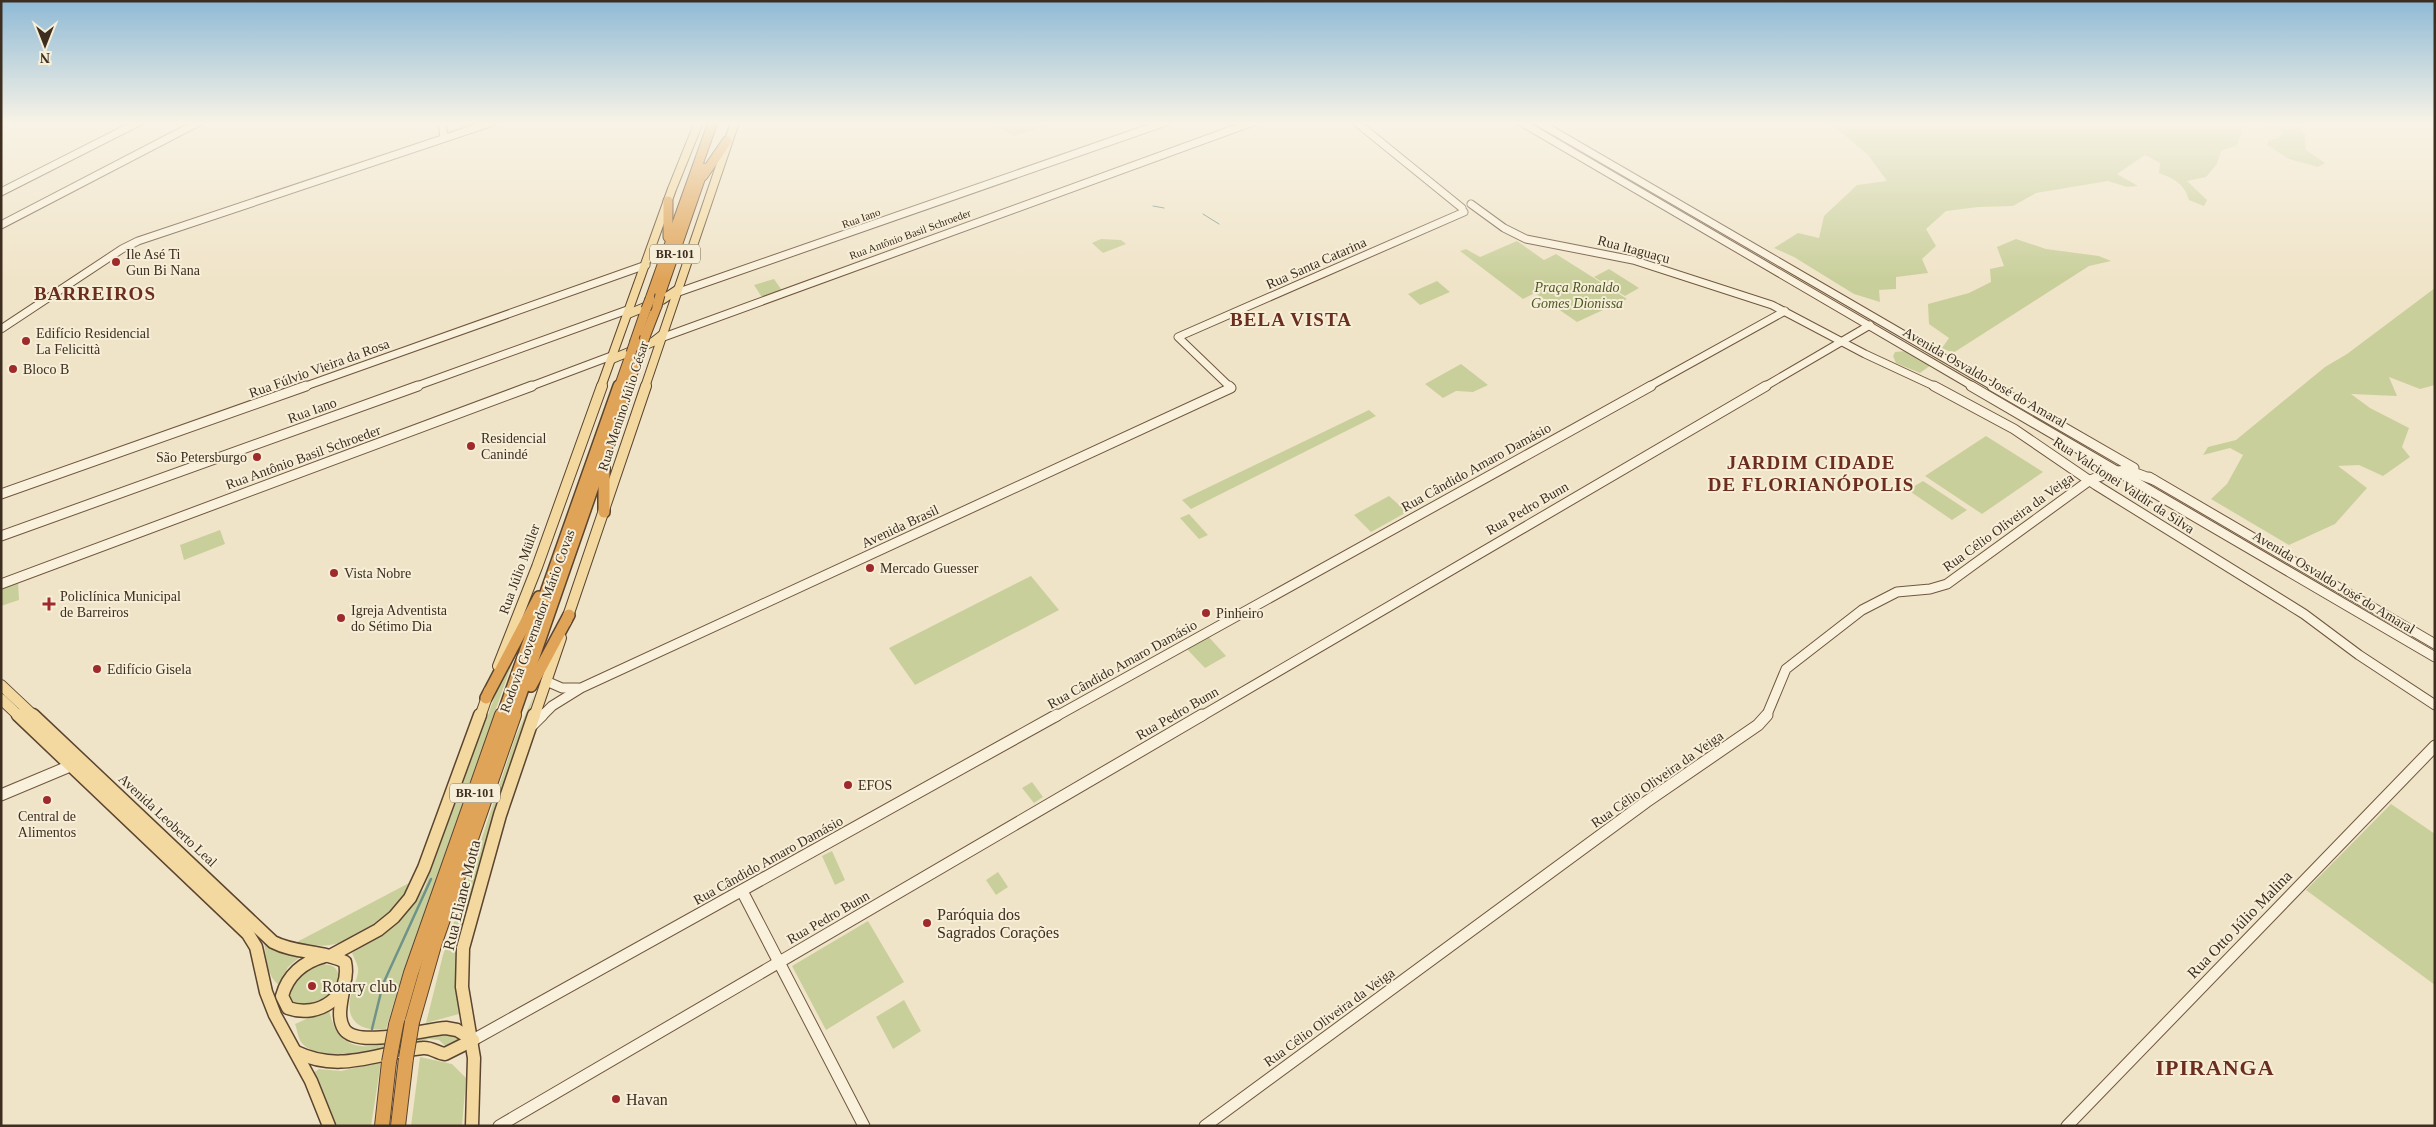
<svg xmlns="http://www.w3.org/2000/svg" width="2436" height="1127" font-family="'Times New Roman',serif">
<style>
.green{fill:#c9cf9b}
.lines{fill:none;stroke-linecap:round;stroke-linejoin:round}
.stream-far1{stroke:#6f938a;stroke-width:1}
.stream{stroke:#6f938a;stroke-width:2.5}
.secondary-far2-casing{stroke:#6f573f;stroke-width:9}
.secondary-far1-casing{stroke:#6f573f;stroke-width:11}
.secondary-casing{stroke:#6f573f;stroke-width:13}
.primary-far2-casing{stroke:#5b4430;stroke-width:10}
.primary-far1-casing{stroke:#5b4430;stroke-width:12}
.primary-casing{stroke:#5b4430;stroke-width:15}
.highway-far2-casing{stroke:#5b4430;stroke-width:11}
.highway-far1-casing{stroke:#5b4430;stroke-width:14}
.highway-casing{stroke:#5b4430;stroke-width:16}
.secondary-far2{stroke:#faf1dc;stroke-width:7}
.secondary-far1{stroke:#faf1dc;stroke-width:9}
.secondary{stroke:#faf1dc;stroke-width:11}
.primary-far2{stroke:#f3d9a0;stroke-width:8}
.primary-far1{stroke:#f3d9a0;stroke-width:10}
.primary{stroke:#f3d9a0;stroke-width:12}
.highway-far2{stroke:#e0a458;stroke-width:9}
.highway-far1{stroke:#e0a458;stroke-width:11}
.highway{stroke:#e0a458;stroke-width:14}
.highway-bridge-far1-casing{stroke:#5b4430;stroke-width:11;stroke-linecap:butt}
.highway-bridge-casing{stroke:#5b4430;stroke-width:16;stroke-linecap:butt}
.highway-bridge-far1{stroke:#e0a458;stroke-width:9}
.highway-bridge{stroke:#e0a458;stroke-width:14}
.poi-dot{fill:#9e2a2b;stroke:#f7eed8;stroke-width:2}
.labels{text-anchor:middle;stroke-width:4;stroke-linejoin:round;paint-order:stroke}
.far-street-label{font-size:11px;fill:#3d2e20;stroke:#f7eed8}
.shield{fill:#f7eed8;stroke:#756857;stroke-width:1}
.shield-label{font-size:12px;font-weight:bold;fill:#3d2e20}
.street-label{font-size:14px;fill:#3d2e20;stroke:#f7eed8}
.poi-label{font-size:14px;fill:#3d2e20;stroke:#f7eed8;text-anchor:start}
.park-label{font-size:14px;font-style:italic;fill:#4d5a26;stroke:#f7eed8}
.near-street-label{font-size:16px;fill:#3d2e20;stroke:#f7eed8}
.near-poi-label{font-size:16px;fill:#3d2e20;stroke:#f7eed8;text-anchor:start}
.district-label{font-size:19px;font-weight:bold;letter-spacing:1px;fill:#6b2e1e;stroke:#f7eed8}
.near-district-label{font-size:22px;font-weight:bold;letter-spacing:1px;fill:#6b2e1e;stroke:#f7eed8}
</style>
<rect width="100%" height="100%" fill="#f0e4c8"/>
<!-- green -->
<g class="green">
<path d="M 998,122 L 1046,122 L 1050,124 L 1014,136 L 993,124 Z"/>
<path d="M 1829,122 L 2239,122 L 2242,132 L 2237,145 L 2221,151 L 2217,164 L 2206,177 L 2187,181 L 2207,200 L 2204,206 L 2189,200 C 2184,183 2174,179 2159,173 L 2160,163 L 2145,155 L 2117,174 L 2138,186 L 2127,187 L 2108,181 L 2036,193 L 2013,206 L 1978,207 L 1946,211 L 1926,229 L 1936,246 L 1922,259 L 1928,273 L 1896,277 L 1896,289 L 1879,290 L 1880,302 L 1854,294 L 1794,257 L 1774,248 L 1798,233 L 1819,238 L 1824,216 L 1857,185 L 1887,181 L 1868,155 Z"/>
<path d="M 2267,122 L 2293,122 L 2305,134 L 2306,150 L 2325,163 L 2318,167 L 2289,159 L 2267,145 L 2268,141 L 2278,138 L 2283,132 Z"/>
<path d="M 1101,239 L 1121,240 L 1126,244 L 1103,253 L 1092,243 Z"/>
<path d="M 2016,239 L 2046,249 L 2099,256 L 2111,261 L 2089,266 L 1953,353 L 1942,348 L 1949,338 L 1929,324 L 1928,304 L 1969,293 L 1991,282 L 1990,269 L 2004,266 L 1997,247 Z"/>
<path d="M 1517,241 L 1544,260 L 1556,254 L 1627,299 L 1577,322 L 1535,293 L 1523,299 L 1460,251 L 1466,249 L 1480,257 Z"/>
<path d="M 1609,269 L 1639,288 L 1625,296 L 1594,277 Z"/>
<path d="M 774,279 L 783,292 L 763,299 L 754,285 Z"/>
<path d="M 1437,281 L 1450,292 L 1420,305 L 1408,294 Z"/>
<path d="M 2435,288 L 2435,385 L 2420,389 L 2389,377 L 2397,396 L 2351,394 L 2370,408 L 2409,428 L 2402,447 L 2410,457 L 2383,476 L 2359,465 L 2338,466 L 2367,488 L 2335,524 L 2289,545 L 2211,499 L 2227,484 L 2243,455 L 2230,448 L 2203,455 L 2208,447 L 2236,440 L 2325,367 L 2347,354 Z"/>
<path d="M 1906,351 L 1931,365 L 1920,373 L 1896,363 L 1893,356 L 1895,352 Z"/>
<path d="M 1461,364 L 1488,385 L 1473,392 L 1456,391 L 1443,398 L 1425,384 Z"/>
<path d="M 1369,410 L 1376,416 L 1191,509 L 1182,500 Z"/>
<path d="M 1986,436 L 2043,472 L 1982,514 L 1925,476 Z"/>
<path d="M 1923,481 L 1967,510 L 1952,520 L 1908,490 Z"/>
<path d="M 1389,496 L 1407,512 L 1371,532 L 1354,515 Z"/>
<path d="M 1189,514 L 1208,535 L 1199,539 L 1180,518 Z"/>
<path d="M 220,530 L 225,544 L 184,560 L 180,545 Z"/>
<path d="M 1031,576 L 1059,610 L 915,685 L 889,648 Z"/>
<path d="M 18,582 L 19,600 L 1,606 L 1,587 Z"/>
<path d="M 1207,635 L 1226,656 L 1205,668 L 1185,647 Z"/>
<path d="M 520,641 L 404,969 L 386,1029 C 364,1032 346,1024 350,999 C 352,989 359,977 358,968 C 357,963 354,958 352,953 L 399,922 L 424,889 L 499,685 Z"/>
<path d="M 535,693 L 499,803 L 458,944 L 456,972 L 459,1014 L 426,1023 L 443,955 L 515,738 Z"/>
<path d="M 1032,782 L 1043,797 L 1034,803 L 1022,788 Z"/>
<path d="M 2391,804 L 2435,834 L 2435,985 L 2306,890 Z"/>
<path d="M 832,851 L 845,880 L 835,885 L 822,856 Z"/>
<path d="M 998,872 L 1008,887 L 996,895 L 986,880 Z"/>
<path d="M 411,882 C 401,914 362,940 330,945 C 319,947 307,944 295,943 Z"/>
<path d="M 868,921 L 904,982 L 826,1030 L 792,966 Z"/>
<path d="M 264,942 L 278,952 L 300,957 L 288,967 L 279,985 C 267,977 266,956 264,942 Z"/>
<path d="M 323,964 C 332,965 336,966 339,975 C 337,992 325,1003 308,1004 C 303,1005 297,1006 293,1001 C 280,984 310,967 323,964 Z"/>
<path d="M 904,1000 L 921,1031 L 893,1049 L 876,1017 Z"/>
<path d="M 329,1009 C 341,1073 396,1036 438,1033 C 444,1032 451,1034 457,1034 L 460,1040 L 455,1045 L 444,1045 L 439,1040 L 429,1039 C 401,1045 321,1070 301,1042 C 298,1038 297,1029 295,1024 Z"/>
<path d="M 420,1057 L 452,1064 L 466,1078 L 462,1126 L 411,1126 Z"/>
<path d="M 381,1062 L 371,1126 L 335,1126 L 313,1073 L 319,1069 L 341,1071 Z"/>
</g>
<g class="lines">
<!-- stream-far1 -->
<g class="stream-far1">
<path d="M 1153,206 L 1164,208"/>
<path d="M 1203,214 L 1219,224"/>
</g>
<!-- stream -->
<path class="stream" d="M 372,1029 L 383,984 L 431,879"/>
<!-- secondary-far2 casing -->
<g class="secondary-far2-casing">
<g id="secondary-far2">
<path d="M 442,122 L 444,138"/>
<path d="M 1356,122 L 1462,208"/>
<path d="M 1521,122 L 1974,387"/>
<path d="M 1538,122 L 1994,387"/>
<path d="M 1,192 L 139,122"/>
<path d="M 1471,204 L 1504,228 L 1526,239 L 1633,260 L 1772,305 L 1865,354 L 1936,387"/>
<path d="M 1,225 L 199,122"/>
<path d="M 676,293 L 1166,122"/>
<path d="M 1,329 L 122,249 L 138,241 L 493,122"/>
<path d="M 661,338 L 1253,122"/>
<path d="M 303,387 L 646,265"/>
<path d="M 414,387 L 630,309"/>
<path d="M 529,387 L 614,355"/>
<path d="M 1230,387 L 1178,337 L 1464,212"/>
<path d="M 1648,387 L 1785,311"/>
<path d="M 1764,387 L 1870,325"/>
</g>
</g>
<!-- secondary-far1 casing -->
<g class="secondary-far1-casing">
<g id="secondary-far1">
<path d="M 1934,386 L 2014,429 L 2096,485 L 2304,614 L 2359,655 L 2435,705"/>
<path d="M 1971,386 L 2435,657"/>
<path d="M 1992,386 L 2134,468"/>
<path d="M 2149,477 L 2435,644"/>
<path d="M 1,494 L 306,386"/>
<path d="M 1,536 L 418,386"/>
<path d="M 1,584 L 532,386"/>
<path d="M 546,681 L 562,688 L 578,688"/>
<path d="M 541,717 L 552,706 L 581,688 L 1231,388 L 1229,386"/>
<path d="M 1055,717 L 1651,386"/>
<path d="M 1200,717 L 1766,386"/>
<path d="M 1766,717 L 1786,669 L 1862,610 L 1897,592 L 1930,589 L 1947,584 L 2090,480 C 2123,468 2121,467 2154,480"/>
</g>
</g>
<!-- secondary casing -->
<g class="secondary-casing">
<g id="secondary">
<path d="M 532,725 L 542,715"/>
<path d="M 1,795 L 75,764"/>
<path d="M 742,891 L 864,1126"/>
<path d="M 473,1040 L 1057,715"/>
<path d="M 499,1126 L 1202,715"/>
<path d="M 1205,1126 L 1646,802 L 1758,725 L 1767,715"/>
<path d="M 2067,1126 L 2435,746"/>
</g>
</g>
<!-- primary-far2 casing -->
<g class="primary-far2-casing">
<g id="primary-far2">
<path d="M 628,314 L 662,300 L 677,290"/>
<path d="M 612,359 L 653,342 L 662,335"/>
<path d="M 601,387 L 672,189 L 699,122"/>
<path d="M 645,387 L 735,122"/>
</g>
</g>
<!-- primary-far1 casing -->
<g class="primary-far1-casing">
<g id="primary-far1">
<path d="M 566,622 L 646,386"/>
<path d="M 498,666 L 537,567 L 602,386"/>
<path d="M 1,685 L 35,717"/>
<path d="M 1,699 L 20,717"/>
<path d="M 480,717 L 489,691"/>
<path d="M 534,717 L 561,638"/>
</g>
</g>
<!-- primary casing -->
<g class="primary-casing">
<g id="primary">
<path d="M 18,715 L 248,934 L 256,947 L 266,992 L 275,1015 L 311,1081 L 329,1126"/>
<path d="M 33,715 L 273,942 C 296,954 323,950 345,962 C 352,996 319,1019 288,1008 L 282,996 C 288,974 303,962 325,956"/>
<path d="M 330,956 L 378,930 L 394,917 L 410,898 L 424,868 L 480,715"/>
<path d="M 343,991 C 341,1003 337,1018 344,1029 C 357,1049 425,1029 446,1028 L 457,1030 L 473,1040"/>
<path d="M 296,1052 C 342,1074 376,1052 423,1048 C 431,1047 437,1053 445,1054 L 473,1040"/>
<path d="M 472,1126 L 474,1058 L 462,987 L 463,948 L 500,815 L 534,715"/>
</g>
</g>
<!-- highway-far2 casing -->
<g class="highway-far2-casing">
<g id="highway-far2">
<path d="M 703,176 L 727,141"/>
<path d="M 668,201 L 668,237"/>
<path d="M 660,295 L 704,168"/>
<path d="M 650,299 L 713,122"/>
<path d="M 645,337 L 657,306"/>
<path d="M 635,341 L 646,309"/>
<path d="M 619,387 L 631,353"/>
<path d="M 628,387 L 641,349"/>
</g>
</g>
<!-- highway-far1 casing -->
<g class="highway-far1-casing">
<g id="highway-far1">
<path d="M 604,466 L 604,512"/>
<path d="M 531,686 L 569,615"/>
<path d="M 486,698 L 539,597"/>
<path d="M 502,717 L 619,386"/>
<path d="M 513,717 L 628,386"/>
</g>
</g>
<!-- highway casing -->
<g class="highway-casing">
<g id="highway">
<path d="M 412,1022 L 434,945 L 514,715"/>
<path d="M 396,1025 L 411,973 L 502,715"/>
<path d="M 382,1126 L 389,1062"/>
<path d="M 398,1126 L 406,1058"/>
</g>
</g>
<!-- secondary-far2 -->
<use href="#secondary-far2" class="secondary-far2"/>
<!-- secondary-far1 -->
<use href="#secondary-far1" class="secondary-far1"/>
<!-- secondary -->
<use href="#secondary" class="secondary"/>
<!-- primary-far2 -->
<use href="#primary-far2" class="primary-far2"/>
<!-- primary-far1 -->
<use href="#primary-far1" class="primary-far1"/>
<!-- primary -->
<use href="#primary" class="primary"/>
<!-- highway-far2 -->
<use href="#highway-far2" class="highway-far2"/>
<!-- highway-far1 -->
<use href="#highway-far1" class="highway-far1"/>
<!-- highway -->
<use href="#highway" class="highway"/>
<!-- highway-bridge-far1 casing -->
<g class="highway-bridge-far1-casing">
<g id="highway-bridge-far1">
<path d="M 657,306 L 660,295"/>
<path d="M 646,309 L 650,299"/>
<path d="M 641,349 L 645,337"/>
<path d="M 631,353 L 635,341"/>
</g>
</g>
<!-- highway-bridge casing -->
<g class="highway-bridge-casing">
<g id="highway-bridge">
<path d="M 406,1058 L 412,1022"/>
<path d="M 389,1062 L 396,1025"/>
</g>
</g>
<!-- highway-bridge-far1 -->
<use href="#highway-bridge-far1" class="highway-bridge-far1"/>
<!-- highway-bridge -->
<use href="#highway-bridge" class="highway-bridge"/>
</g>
<!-- sky -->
<linearGradient id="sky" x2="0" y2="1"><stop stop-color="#8fbad6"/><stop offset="0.44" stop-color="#f8f3e6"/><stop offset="1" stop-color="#f8f3e6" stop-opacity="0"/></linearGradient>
<rect width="2436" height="279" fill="url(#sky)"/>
<!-- markers -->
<g class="poi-dot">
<circle cx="116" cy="262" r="5"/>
<circle cx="26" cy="341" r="5"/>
<circle cx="13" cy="369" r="5"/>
<circle cx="471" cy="446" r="5"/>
<circle cx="257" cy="457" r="5"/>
<circle cx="870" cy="568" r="5"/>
<circle cx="334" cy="573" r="5"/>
<path d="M46.5 596.5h5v5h5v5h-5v5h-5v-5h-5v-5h5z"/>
<circle cx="1206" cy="613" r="5"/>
<circle cx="341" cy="618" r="5"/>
<circle cx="97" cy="669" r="5"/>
<circle cx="848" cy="785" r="5"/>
<circle cx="47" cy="800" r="5"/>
<circle cx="927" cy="923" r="5"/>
<circle cx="312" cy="986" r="5"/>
<circle cx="616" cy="1099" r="5"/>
</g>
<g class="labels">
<!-- far-street labels -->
<g class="far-street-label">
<text transform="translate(861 218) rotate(-20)" y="4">Rua Iano</text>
<text transform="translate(910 234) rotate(-20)" y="4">Rua Antônio Basil Schroeder</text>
</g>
<!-- shield labels -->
<g class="shield">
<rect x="650" y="244.5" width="50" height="19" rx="4"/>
<rect x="450" y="783.5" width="50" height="19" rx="4"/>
</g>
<g class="shield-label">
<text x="675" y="258">BR-101</text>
<text x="475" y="797">BR-101</text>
</g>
<!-- street labels -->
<g class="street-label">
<text transform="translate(1634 249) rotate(15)" y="5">Rua Itaguaçu</text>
<text transform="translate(1316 263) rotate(-24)" y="5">Rua Santa Catarina</text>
<text transform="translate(319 368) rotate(-20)" y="5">Rua Fúlvio Vieira da Rosa</text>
<text transform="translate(1985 377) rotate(30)" y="5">Avenida Osvaldo José do Amaral</text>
<text transform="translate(623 406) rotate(-72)" y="5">Rua Menino Júlio César</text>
<text transform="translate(312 410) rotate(-20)" y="5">Rua Iano</text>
<text transform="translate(303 457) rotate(-20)" y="5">Rua Antônio Basil Schroeder</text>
<text transform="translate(1476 467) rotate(-29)" y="5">Rua Cândido Amaro Damásio</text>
<text transform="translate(2124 485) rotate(33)" y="5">Rua Valcionei Valdir da Silva</text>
<text transform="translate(1527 508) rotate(-30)" y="5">Rua Pedro Bunn</text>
<text transform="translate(2008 522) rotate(-36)" y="5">Rua Célio Oliveira da Veiga</text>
<text transform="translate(900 526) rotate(-25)" y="5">Avenida Brasil</text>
<text transform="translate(519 569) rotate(-70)" y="5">Rua Júlio Müller</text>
<text transform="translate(2334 582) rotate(31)" y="5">Avenida Osvaldo José do Amaral</text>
<text transform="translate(537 621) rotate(-70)" y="5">Rodovia Governador Mário Covas</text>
<text transform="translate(1122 664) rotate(-29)" y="5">Rua Cândido Amaro Damásio</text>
<text transform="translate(1177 713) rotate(-30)" y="5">Rua Pedro Bunn</text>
<text transform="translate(1657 779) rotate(-35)" y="5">Rua Célio Oliveira da Veiga</text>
<text transform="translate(168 820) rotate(43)" y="5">Avenida Leoberto Leal</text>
<text transform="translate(768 860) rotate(-29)" y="5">Rua Cândido Amaro Damásio</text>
<text transform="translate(828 917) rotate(-30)" y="5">Rua Pedro Bunn</text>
<text transform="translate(1329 1017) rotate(-36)" y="5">Rua Célio Oliveira da Veiga</text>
</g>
<!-- poi labels -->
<g class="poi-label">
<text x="126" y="259">Ile Asé Ti<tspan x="126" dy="16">Gun Bi Nana</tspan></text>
<text x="36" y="338">Edifício Residencial<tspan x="36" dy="16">La Felicittà</tspan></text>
<text x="23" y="374">Bloco B</text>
<text x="481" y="443">Residencial<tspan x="481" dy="16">Canindé</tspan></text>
<text x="247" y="462" text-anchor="end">São Petersburgo</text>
<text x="880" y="573">Mercado Guesser</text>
<text x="344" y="578">Vista Nobre</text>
<text x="60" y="601">Policlínica Municipal<tspan x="60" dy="16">de Barreiros</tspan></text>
<text x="351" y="615">Igreja Adventista<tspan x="351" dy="16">do Sétimo Dia</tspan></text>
<text x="1216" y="618">Pinheiro</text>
<text x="107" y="674">Edifício Gisela</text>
<text x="858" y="790">EFOS</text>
<text x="47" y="821" text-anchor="middle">Central de<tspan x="47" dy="16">Alimentos</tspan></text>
</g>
<!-- park labels -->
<g class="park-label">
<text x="1577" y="292">Praça Ronaldo<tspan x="1577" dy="16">Gomes Dionissa</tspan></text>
</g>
<!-- near-street labels -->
<g class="near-street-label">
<text transform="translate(461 895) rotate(-76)" y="6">Rua Eliane Motta</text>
<text transform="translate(2239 924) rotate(-46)" y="6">Rua Otto Júlio Malina</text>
</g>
<!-- near-poi labels -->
<g class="near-poi-label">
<text x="937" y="920">Paróquia dos<tspan x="937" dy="18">Sagrados Corações</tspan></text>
<text x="322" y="992">Rotary club</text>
<text x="626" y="1105">Havan</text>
</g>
<!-- district labels -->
<g class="district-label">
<text x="95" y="300">BARREIROS</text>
<text x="1291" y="326">BELA VISTA</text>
<text x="1811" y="469">JARDIM CIDADE<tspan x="1811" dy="22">DE FLORIANÓPOLIS</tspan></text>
</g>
<!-- near-district labels -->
<g class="near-district-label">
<text x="2215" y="1075">IPIRANGA</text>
</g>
</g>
<!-- border -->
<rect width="2436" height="1127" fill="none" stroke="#3d2e20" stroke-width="5"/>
<!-- north arrow -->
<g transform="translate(45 45) rotate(180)" stroke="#f7eed8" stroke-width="4" paint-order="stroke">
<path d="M0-4L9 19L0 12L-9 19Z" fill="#3d2e20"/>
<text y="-8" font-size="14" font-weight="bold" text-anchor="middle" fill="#3d2e20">N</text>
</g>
</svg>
